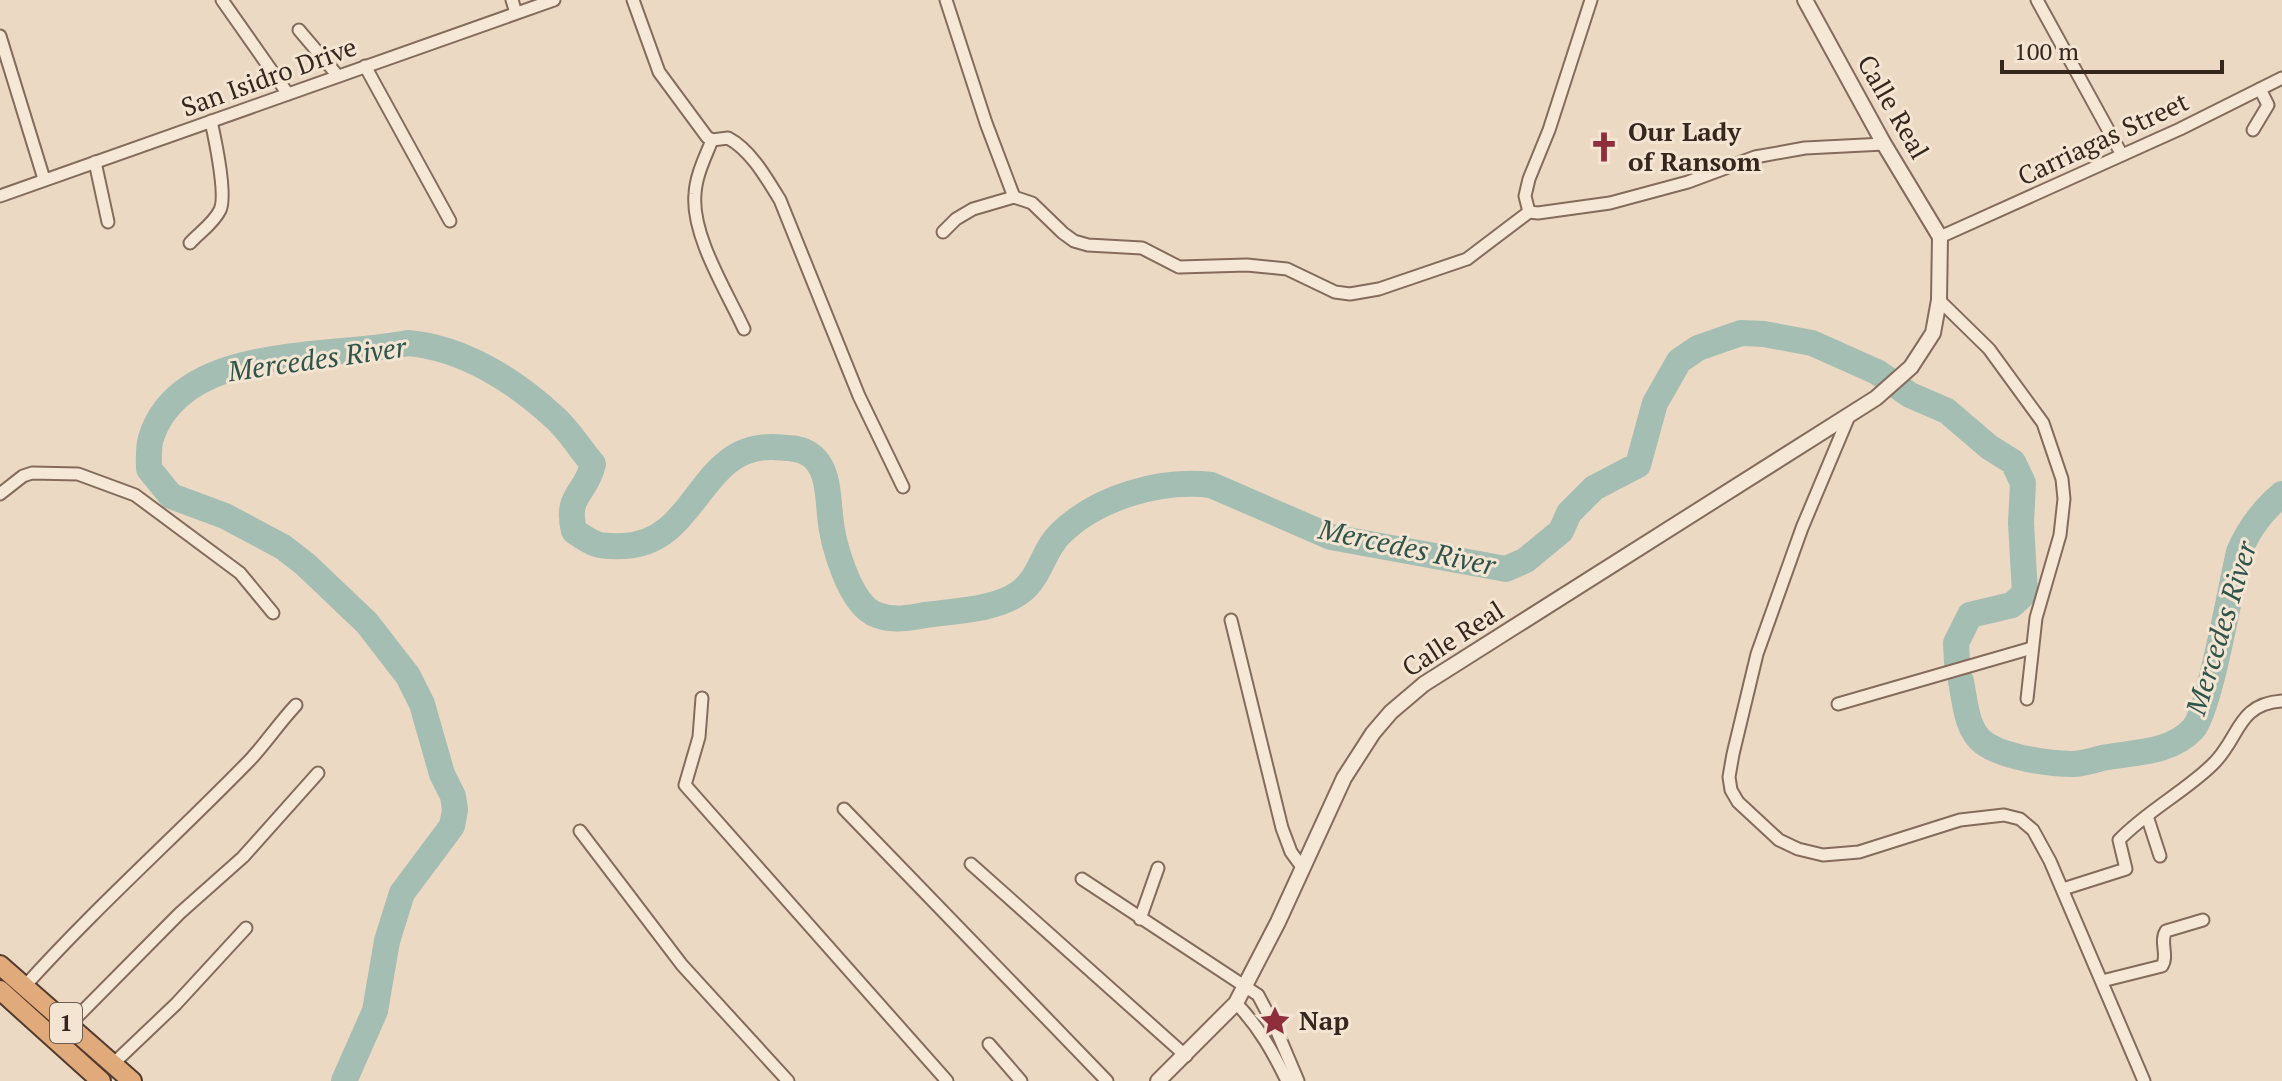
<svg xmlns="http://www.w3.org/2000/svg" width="2282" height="1081" font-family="'PT Serif',serif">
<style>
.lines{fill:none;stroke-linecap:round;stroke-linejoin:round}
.river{stroke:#a5beb3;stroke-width:26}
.minor-casing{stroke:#846b5b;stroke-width:15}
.tertiary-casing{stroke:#846b5b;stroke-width:18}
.trunk-casing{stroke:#523a2f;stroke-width:22}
.minor{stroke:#f6e8d6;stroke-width:11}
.tertiary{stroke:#f6e8d6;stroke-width:14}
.trunk{stroke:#e1aa7a;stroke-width:18}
.labels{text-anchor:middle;stroke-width:6;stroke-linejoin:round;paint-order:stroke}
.shield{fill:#f3e5d2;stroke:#6e5f54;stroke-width:2}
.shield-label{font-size:24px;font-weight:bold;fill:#35261e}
.street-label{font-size:26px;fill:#35261e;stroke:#f3e5d2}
.poi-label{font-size:26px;font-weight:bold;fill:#35261e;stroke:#f3e5d2;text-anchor:start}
.water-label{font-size:28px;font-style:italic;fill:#2e544c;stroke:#f3e5d2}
</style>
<rect width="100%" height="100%" fill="#ebd9c3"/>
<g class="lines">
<!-- river -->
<g class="river">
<path d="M 1961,681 C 1965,701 1966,730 1984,743 C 2003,757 2049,764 2072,764 C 2082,764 2092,761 2102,758 C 2132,752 2170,754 2193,729 C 2210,710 2231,585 2239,552 C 2249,528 2262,511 2282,494"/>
<path d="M 344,1081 L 375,1011 L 387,941 L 402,893 L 452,826 L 455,810 L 453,796 L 442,774 L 422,704 L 408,676 L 367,623 L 305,564 L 283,547 L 225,516 L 171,496 L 149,469 C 149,459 148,447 151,438 C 181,343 331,359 408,343 C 463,348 514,380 554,417 C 569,430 580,449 593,464 C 586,495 565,494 574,531 C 594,545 598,547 624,546 C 698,543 698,445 773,447 C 785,448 799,447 809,454 C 828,466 828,494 830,515 C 832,541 849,605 877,615 C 893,621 910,618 925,615 C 954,611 995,610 1019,593 C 1040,579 1043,550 1060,534 C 1097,497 1161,479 1211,485 L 1331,537 L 1506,569 L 1526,560 L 1561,531 L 1569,513 L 1594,488 L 1638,465 L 1655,403 L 1679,361 L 1698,348 L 1741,333 L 1764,334 L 1812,343 L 1877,372 L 1910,395 L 1947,411 L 1989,447 L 2013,462 L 2023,483 L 2021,523 L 2025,593 L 2012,605 L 1970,615 L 1956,643 L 1957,662"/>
</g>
<!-- minor casing -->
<g class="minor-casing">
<g id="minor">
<path d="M 222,0 L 288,94"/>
<path d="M 512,0 L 516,13"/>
<path d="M 633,0 L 659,72 L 707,137 L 712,140 L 728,138 C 751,150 767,179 780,200 L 859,396 L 903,487"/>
<path d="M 946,0 L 986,123 L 1014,197"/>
<path d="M 1591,0 L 1549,130 L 1529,179 L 1525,196 L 1529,212 L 1538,213 L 1610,203 L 1688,182 L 1755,157 L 1805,148 L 1884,144"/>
<path d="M 2037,0 L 2122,155"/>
<path d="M 299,30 L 338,76"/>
<path d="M 0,36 L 44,179"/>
<path d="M 365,66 L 450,221"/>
<path d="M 2253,130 L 2268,105 L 2260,89"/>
<path d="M 712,140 C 705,158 696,175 695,194 C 691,235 727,292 744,329"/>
<path d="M 95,162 L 108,222"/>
<path d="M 0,196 L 554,0"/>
<path d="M 943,232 L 956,219 L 973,209 L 1014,197 L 1032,203 L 1063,233 L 1074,241 L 1088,245 L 1142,248 L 1179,267 L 1247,265 L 1287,269 L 1335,292 L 1350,294 L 1379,289 L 1467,259 L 1529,212"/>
<path d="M 1940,237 L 2180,129 L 2282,78"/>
<path d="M 190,243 C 199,233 214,223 220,210 C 227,196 215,139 211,121"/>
<path d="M 1939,300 L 1989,349 L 2043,423 L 2062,479 L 2064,499 L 2060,535 L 2036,618 L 2027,699"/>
<path d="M 1849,416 L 1802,528 L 1757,654 L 1733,754 L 1729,777 L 1731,790 L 1738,802 L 1779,840 L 1798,849 L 1823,855 L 1859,852 L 1960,820 L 2004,815 L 2020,819 L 2033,830 L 2050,861 L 2144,1081"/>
<path d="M 0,494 L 23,476 L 32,473 L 78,474 L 135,495 L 240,573 L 273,613"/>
<path d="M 1231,620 L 1282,828 L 1291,852 L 1302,867"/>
<path d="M 702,698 L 699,737 L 685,785 L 947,1081"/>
<path d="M 1838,704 L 2032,648"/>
<path d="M 844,809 L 1107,1081"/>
<path d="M 2147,816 L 2160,856"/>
<path d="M 580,831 L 682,965 L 788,1081"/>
<path d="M 971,864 L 1186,1056"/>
<path d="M 1082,879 L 1258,995 L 1276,1029 L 1298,1081"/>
<path d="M 2063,889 L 2126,869 L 2119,840 C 2147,811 2184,792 2212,765 C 2240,739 2236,704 2282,701"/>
<path d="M 1140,919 L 1158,868"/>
<path d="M 2102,981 L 2162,966 C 2169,955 2159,942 2166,931 L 2203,920"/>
<path d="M 25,986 C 96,907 175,837 249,761 C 266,743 279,723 296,705"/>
<path d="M 1236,1003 C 1259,1027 1273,1052 1287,1081"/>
<path d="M 68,1026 L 180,913 L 243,857 L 318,773"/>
<path d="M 989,1044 L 1021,1081"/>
<path d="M 113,1064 L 176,1004 L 246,928"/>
</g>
</g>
<!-- tertiary casing -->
<g class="tertiary-casing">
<path id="tertiary" d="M 1158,1081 L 1236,1003 L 1278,922 L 1344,778 L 1373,733 L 1391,712 L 1424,684 L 1876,398 L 1911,367 L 1933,333 L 1939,300 L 1940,237 L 1884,144 L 1805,0"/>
</g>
<!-- trunk casing -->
<g class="trunk-casing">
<g id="trunk">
<path d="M 0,965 L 132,1081"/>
<path d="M 0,990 L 101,1081"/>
</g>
</g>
<!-- minor -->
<use href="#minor" class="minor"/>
<!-- tertiary -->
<use href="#tertiary" class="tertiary"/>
<!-- trunk -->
<use href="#trunk" class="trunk"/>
</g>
<!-- icons -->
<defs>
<g id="church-bare" transform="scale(2.4)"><path d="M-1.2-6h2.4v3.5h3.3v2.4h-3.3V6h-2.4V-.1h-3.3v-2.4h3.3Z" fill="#8f2f3d" stroke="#f3e5d2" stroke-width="2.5" paint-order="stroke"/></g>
<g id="sight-bare" transform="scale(2.4)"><path d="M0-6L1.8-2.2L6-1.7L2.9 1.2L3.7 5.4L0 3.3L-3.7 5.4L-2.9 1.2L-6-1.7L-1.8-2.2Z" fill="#8f2f3d" stroke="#f3e5d2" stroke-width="2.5" paint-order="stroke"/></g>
</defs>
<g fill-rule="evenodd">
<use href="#church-bare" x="1604" y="147"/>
<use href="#sight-bare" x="1275" y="1021"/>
</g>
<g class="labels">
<!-- shield labels -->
<rect class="shield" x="50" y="1003" width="32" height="40" rx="6"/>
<g class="shield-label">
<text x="66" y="1031">1</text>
</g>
<!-- street labels -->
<g class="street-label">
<text transform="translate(269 77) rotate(-20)" y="9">San Isidro Drive</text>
<text transform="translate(1893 107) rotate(60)" y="9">Calle Real</text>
<text transform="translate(2103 139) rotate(-25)" y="9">Carriagas Street</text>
<text transform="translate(1453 639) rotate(-33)" y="9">Calle Real</text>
</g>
<!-- poi labels -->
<g class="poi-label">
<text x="1628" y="141">Our Lady<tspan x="1628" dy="30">of Ransom</tspan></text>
<text x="1299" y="1030">Nap</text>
</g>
<!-- water labels -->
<g class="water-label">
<text transform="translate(317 359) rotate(-8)" y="10">Mercedes River</text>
<text transform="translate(1407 547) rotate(12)" y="10">Mercedes River</text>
<text transform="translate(2221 628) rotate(-73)" y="10">Mercedes River</text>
</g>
</g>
<!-- scale -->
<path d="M2002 60v12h220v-12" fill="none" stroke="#35261e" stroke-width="4"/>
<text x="2014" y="60" font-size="24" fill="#35261e" stroke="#f3e5d2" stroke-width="6" paint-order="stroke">100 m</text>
</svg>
